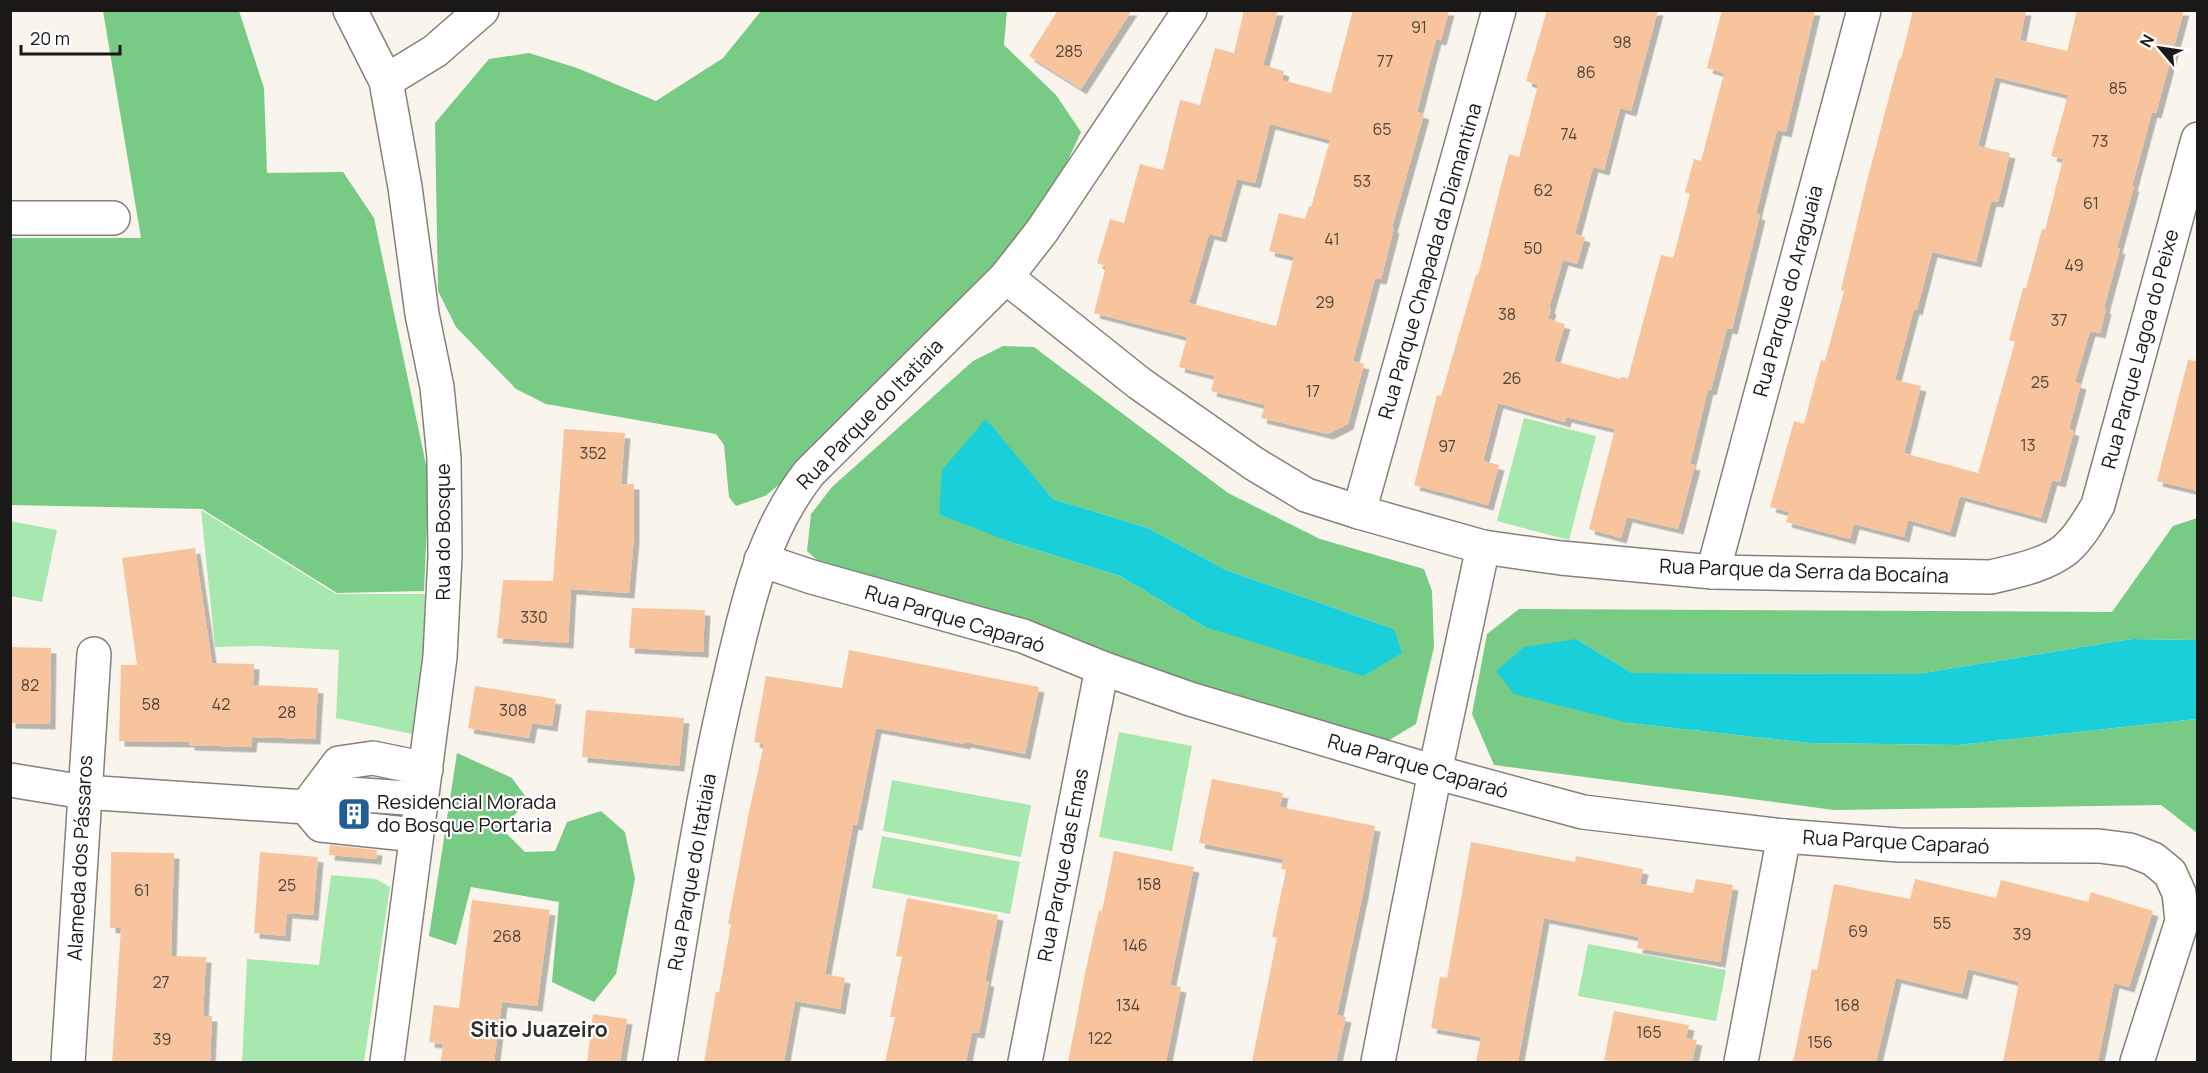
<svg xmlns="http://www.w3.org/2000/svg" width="2208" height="1073" font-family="Manrope,sans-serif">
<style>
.green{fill:#a6e8ae}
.forest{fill:#77cb84;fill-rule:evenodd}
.water{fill:#19cfda}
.building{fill:#f8c49e;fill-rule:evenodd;filter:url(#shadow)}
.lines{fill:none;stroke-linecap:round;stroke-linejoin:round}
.street-casing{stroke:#85817a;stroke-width:36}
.street{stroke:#fff;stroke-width:33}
.labels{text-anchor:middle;stroke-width:4.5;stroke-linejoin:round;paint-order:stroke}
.number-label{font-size:16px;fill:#524439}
.street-label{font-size:20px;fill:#1b1917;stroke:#fff}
.poi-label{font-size:20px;fill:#1b1917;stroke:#fff;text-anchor:start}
.neighbourhood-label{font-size:21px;font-weight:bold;fill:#322e29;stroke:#fff}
</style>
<defs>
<filter id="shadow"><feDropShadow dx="5.5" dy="5.5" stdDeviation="0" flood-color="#0004"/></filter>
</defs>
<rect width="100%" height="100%" fill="#f9f5ed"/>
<!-- green -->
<g class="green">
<path d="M 1524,418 L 1596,436 L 1569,540 L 1497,521 Z"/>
<path d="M 201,510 L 336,594 L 425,594 L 422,678 L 412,734 L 336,718 L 339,650 L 260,646 L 215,647 Z"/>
<path d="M 10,521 L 57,530 L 42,602 L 11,596 Z"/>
<path d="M 1119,732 L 1192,746 L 1172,851 L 1099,837 Z"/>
<path d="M 892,780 L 1031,805 L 1021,857 L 883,831 Z"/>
<path d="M 882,836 L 1020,862 L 1010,914 L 872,888 Z"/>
<path d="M 331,875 L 376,879 L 390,887 L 364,1062 L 242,1062 L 247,959 L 319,965 Z"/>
<path d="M 1588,944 L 1726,970 L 1716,1021 L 1578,996 Z"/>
</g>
<!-- forest -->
<g class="forest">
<path d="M 1007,10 L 1004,45 L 1056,95 L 1081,132 L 1062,173 L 986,279 L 831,443 L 765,496 L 736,506 L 729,497 L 724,445 L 716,434 L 546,404 L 516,389 L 456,327 L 438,291 L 435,123 L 489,59 L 529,53 L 577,68 L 656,101 L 723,58 L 761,11 Z"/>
<path d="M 103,11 L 239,11 L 264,88 L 267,173 L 343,172 L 374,218 L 429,479 L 424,591 L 337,593 L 202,509 L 11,505 L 10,238 L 141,238 Z"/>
<path d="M 1003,346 L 1034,347 L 1228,493 L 1320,539 L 1424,569 L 1432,591 L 1434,647 L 1416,724 L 1376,748 L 1136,669 L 993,610 L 834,575 L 807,551 L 811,514 L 832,487 L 973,361 ZM 986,420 L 1053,499 L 1148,528 L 1226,570 L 1394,629 L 1205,627 L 1120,576 L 1008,541 Z"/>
<path d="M 2197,518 L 2197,640 L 2132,639 L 1917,674 L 1632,673 L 1576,639 L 1629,723 L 1810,743 L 1958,745 L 2197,719 L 2197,833 L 2161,805 L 1834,810 L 1494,765 L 1472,714 L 1487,634 L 1519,609 L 2112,612 L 2173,526 Z"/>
<path d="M 457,753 L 512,778 L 528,800 L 502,829 L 525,852 L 555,851 L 567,822 L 601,811 L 625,832 L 635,879 L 616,974 L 594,1002 L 552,982 L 559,902 L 471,887 L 456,945 L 429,936 Z"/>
</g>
<!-- water -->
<g class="water">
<path d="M 986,419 L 1053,499 L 1148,528 L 1226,570 L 1394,629 L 1402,653 L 1363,676 L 1205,627 L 1120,576 L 1008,541 L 939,514 L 942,470 Z"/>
<path d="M 1576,639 L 1632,673 L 1917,674 L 2132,639 L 2197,640 L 2197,719 L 1958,745 L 1810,743 L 1629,723 L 1514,694 L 1496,671 L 1524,647 Z"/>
</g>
<!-- building -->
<g class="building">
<path d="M 1058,10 L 1132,10 L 1081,89 L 1029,56 Z"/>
<path d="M 1244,10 L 1278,10 L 1263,65 L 1284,71 L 1282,80 L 1331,93 L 1353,10 L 1449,10 L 1441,40 L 1436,39 L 1417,112 L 1424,114 L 1392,227 L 1394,228 L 1381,279 L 1375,278 L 1353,361 L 1364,364 L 1348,424 L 1328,434 L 1261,418 L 1265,405 L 1211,391 L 1215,376 L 1179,367 L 1187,337 L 1094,313 L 1106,266 L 1097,263 L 1110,219 L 1124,223 L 1140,164 L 1163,170 L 1180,100 L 1200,105 L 1215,48 L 1234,53 ZM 1270,124 L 1330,140 L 1311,207 L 1309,206 L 1305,219 L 1279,213 L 1269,251 L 1294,257 L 1276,326 L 1189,303 L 1209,234 L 1221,237 L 1237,179 L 1255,183 Z"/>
<path d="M 1547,10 L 1658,10 L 1631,111 L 1620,108 L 1604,170 L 1593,167 L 1575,234 L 1585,237 L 1577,264 L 1563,260 L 1549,308 L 1551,309 L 1548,319 L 1565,324 L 1554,361 L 1620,379 L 1621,377 L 1628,378 L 1661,255 L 1673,258 L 1690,194 L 1685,192 L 1694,159 L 1701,161 L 1724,73 L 1707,68 L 1722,10 L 1815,10 L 1786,132 L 1777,130 L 1756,214 L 1760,215 L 1732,329 L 1727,328 L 1711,390 L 1708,389 L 1690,464 L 1695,465 L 1678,529 L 1627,517 L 1621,538 L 1589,529 L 1615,429 L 1566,417 L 1565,422 L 1498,403 L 1483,461 L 1499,465 L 1488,505 L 1414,485 L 1437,395 L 1441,396 L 1476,275 L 1478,275 L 1509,154 L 1519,157 L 1538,85 L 1526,81 Z"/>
<path d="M 1913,10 L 2026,10 L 2020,40 L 2067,51 L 2077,10 L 2184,10 L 2156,113 L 2152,112 L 2132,186 L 2134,186 L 2117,248 L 2120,249 L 2104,308 L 2106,309 L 2100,333 L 2090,331 L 2075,382 L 2081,384 L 2069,429 L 2074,431 L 2060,482 L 2052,480 L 2041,518 L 1960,496 L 1950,532 L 1908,520 L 1904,537 L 1854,524 L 1850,539 L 1786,522 L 1789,512 L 1770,507 L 1794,421 L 1804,424 L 1821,360 L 1825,361 L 1844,291 L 1841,290 L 1866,185 L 1899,59 L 1901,59 ZM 1995,77 L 2068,95 L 2051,156 L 2063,159 L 2045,230 L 2042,229 L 2026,288 L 2023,288 L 2009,340 L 2015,342 L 1978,473 L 1904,453 L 1921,386 L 1895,380 L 1914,309 L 1917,310 L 1932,252 L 1976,262 L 1991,201 L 1998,202 L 2010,153 L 1978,146 Z"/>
<path d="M 2188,360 L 2198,361 L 2198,491 L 2157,481 Z"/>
<path d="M 564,429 L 625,433 L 621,484 L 634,484 L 634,537 L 629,593 L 571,589 L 568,643 L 497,638 L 503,580 L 553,581 Z"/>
<path d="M 195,548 L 212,663 L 254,664 L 253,685 L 318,688 L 315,739 L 252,737 L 251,747 L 189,745 L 189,742 L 119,741 L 121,665 L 137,665 L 122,558 Z"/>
<path d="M 632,608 L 705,610 L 703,652 L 629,648 Z"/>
<path d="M 10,647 L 51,648 L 50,724 L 10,723 Z"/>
<path d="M 849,650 L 1039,687 L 1025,754 L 965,742 L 965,744 L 876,728 L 857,825 L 853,824 L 825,974 L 845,978 L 840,1009 L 795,1001 L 784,1062 L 704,1062 L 716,992 L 719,992 L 731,924 L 728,924 L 749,812 L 764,744 L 754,742 L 766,676 L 842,688 Z"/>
<path d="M 475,686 L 556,699 L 552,726 L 532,723 L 529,738 L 468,728 Z"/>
<path d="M 586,710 L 684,718 L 679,766 L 582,757 Z"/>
<path d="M 1212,779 L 1283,793 L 1280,807 L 1375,826 L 1363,893 L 1337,1015 L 1346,1017 L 1336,1062 L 1252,1062 L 1277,938 L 1272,937 L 1286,870 L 1281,869 L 1283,859 L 1199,843 Z"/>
<path d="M 1471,842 L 1575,862 L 1576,856 L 1643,869 L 1640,884 L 1693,893 L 1696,879 L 1733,885 L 1720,962 L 1637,948 L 1639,937 L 1544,918 L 1518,1062 L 1476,1062 L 1481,1037 L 1431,1028 L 1440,977 L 1447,978 Z"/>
<path d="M 330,845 L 377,850 L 376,859 L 329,855 Z"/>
<path d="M 1114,851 L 1194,867 L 1170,985 L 1181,987 L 1166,1062 L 1068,1062 L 1086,969 L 1099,910 L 1102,911 Z"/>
<path d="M 111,852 L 174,853 L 171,956 L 206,957 L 203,1016 L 212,1016 L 210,1062 L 112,1062 L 121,928 L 110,928 Z"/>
<path d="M 260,852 L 318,857 L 313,915 L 287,913 L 285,936 L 254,933 Z"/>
<path d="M 1915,879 L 1996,898 L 2001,880 L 2088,902 L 2091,892 L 2153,911 L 2129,987 L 2114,983 L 2098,1062 L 2003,1062 L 2019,982 L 1968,969 L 1962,994 L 1896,978 L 1876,1062 L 1793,1062 L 1812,969 L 1817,970 L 1834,884 L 1910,899 Z"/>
<path d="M 907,898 L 998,915 L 985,981 L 989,981 L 979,1033 L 972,1032 L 966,1062 L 885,1062 L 895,1017 L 890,1017 L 902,957 L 896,956 Z"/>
<path d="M 472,900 L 550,910 L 537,1006 L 502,1002 L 494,1062 L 441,1062 L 443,1044 L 429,1042 L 434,1005 L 459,1008 Z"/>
<path d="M 1614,1011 L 1689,1025 L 1686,1038 L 1697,1040 L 1692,1062 L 1618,1062 L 1604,1060 Z"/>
<path d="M 593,1014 L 627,1019 L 620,1062 L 587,1062 Z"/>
</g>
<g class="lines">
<!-- street casing -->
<g class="street-casing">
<g id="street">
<path d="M 350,10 L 386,81 L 405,187 L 422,314 L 437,387 L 444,458 L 445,556 L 440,657 L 387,1062"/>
<path d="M 386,81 L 435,51 L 482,10"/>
<path d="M 10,218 L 113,218"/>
<path d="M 1006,277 L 1139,383 L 1253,463 L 1306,495 L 1359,512 L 1483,547 L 1561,558 L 1713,572 L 1991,577 C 2015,571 2044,566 2065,550 C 2079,538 2089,521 2098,505 L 2198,139"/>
<path d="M 1359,512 L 1499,10"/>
<path d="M 761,560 L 812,577 L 1023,636 L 1102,668 L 1190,699 L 1435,772 L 1583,812 L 1784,836 L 1899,845 L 2099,846 L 2130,850 L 2153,859 L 2170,873 L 2179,893 L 2182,921 L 2137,1062"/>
<path d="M 1713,572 L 1864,10"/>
<path d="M 10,780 L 84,792 L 306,807 L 349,794 L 422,799"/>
<path d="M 306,807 L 339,763 L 373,758 L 426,769"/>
<path d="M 306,807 L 321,825 L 416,835"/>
<path d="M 68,1062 L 94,654"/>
<path d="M 660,1062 C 681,937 699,811 728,687 C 746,610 760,536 809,473 L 1006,277 L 1042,231 L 1190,10"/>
<path d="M 1025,1062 L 1102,668"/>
<path d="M 1378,1062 L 1435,772 L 1483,547"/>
<path d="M 1741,1062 L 1784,836"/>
</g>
</g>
<!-- street -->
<use href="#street" class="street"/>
</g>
<!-- icons -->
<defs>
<g id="building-square" transform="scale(1.725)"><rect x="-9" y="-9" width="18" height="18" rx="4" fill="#215e94" stroke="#fff"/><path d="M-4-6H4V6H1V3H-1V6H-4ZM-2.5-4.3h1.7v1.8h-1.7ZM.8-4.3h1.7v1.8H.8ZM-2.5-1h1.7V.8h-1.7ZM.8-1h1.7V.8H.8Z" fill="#fff"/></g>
</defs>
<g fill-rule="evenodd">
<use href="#building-square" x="354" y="814"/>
</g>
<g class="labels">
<!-- number labels -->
<g class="number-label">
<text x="1419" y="33">91</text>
<text x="1622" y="48">98</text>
<text x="1069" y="57">285</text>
<text x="1385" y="67">77</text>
<text x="1586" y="78">86</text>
<text x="2118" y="94">85</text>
<text x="1382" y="135">65</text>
<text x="1569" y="140">74</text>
<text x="2100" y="147">73</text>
<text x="1362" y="187">53</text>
<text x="1543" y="196">62</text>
<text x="2091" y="209">61</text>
<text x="1332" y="245">41</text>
<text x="1533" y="254">50</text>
<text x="2074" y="271">49</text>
<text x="1325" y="308">29</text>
<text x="1507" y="320">38</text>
<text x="2059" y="326">37</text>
<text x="1512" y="384">26</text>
<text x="2040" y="388">25</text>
<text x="1313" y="397">17</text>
<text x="2028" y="451">13</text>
<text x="1447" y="452">97</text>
<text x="593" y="459">352</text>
<text x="534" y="623">330</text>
<text x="30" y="691">82</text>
<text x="151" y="710">58</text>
<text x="221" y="710">42</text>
<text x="513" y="716">308</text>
<text x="287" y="718">28</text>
<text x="1149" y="890">158</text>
<text x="287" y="891">25</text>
<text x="142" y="896">61</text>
<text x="1942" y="929">55</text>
<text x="1858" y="937">69</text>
<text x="2022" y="940">39</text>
<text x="507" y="942">268</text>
<text x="1135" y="951">146</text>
<text x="161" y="988">27</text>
<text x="1128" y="1011">134</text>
<text x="1847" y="1011">168</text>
<text x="1649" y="1038">165</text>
<text x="1100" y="1044">122</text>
<text x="162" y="1045">39</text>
<text x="1820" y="1048">156</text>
</g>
<!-- street labels -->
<g class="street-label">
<text transform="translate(1430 261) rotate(-74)" y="7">Rua Parque Chapada da Diamantina</text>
<text transform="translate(1788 291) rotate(-75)" y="7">Rua Parque do Araguaia</text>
<text transform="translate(2140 349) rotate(-75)" y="7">Rua Parque Lagoa do Peixe</text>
<text transform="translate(870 414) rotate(-46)" y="7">Rua Parque do Itatiaia</text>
<text transform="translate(443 532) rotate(-90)" y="7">Rua do Bosque</text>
<text transform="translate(1804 571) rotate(2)" y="7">Rua Parque da Serra da Bocaína</text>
<text transform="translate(955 619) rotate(17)" y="7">Rua Parque Caparaó</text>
<text transform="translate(1418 766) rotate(16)" y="7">Rua Parque Caparaó</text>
<text transform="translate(1896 842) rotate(3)" y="7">Rua Parque Caparaó</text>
<text transform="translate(80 858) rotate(-87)" y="7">Alameda dos Pássaros</text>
<text transform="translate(1063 865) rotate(-79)" y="7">Rua Parque das Emas</text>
<text transform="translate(692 872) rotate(-80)" y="7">Rua Parque do Itatiaia</text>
</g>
<!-- poi labels -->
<g class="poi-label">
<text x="377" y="809">Residencial Morada<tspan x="377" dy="23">do Bosque Portaria</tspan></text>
</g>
<!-- neighbourhood labels -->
<g class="neighbourhood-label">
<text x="539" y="1037">Sitio Juazeiro</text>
</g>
</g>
<!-- border -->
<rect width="2208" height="1073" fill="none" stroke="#1b1917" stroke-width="24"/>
<!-- north arrow -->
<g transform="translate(2160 48) rotate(299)" stroke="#ffffff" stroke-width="4.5" paint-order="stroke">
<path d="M0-4.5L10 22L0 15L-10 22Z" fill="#1b1917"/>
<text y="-9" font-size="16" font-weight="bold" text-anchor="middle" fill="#1b1917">N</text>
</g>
<!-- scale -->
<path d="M21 45v9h99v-9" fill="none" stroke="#1b1917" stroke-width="3"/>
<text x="30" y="45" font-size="18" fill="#1b1917" stroke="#ffffff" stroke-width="4.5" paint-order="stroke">20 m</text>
</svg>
